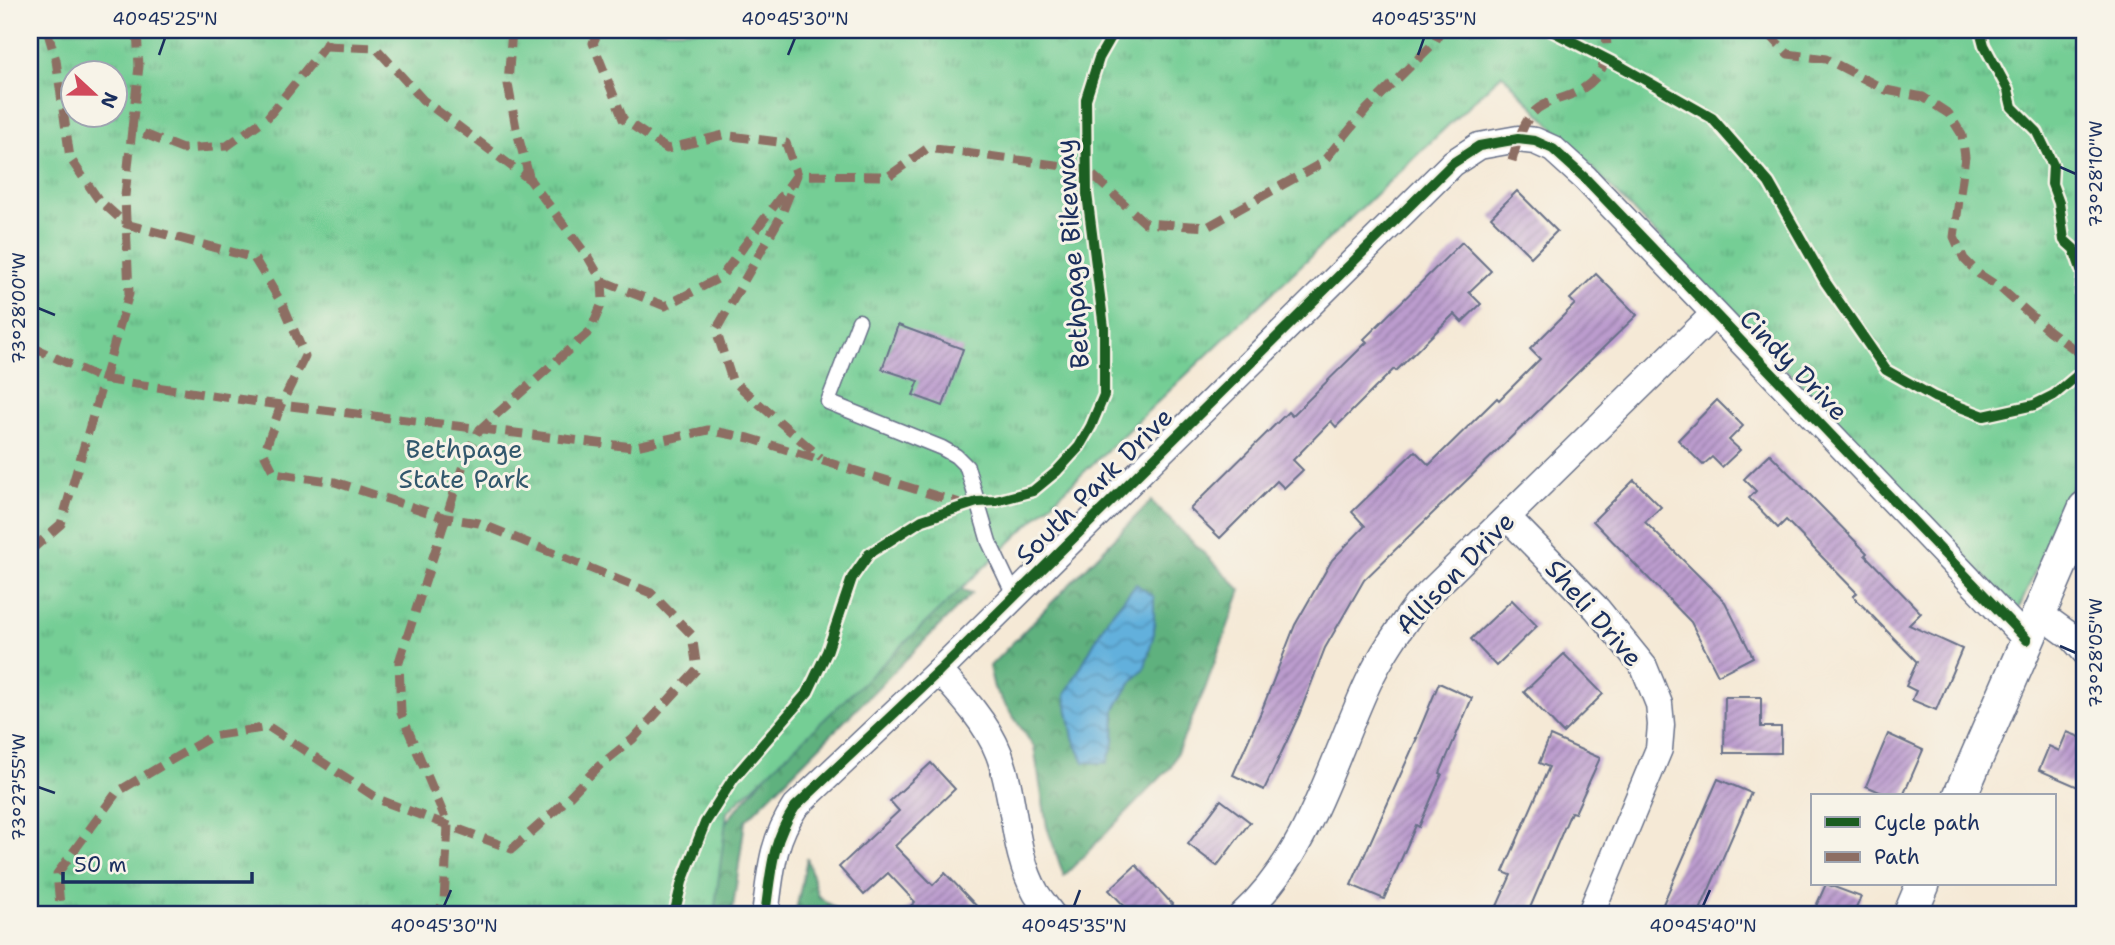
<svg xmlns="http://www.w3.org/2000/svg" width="2115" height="945" font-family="'Shantell Sans',sans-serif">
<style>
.forest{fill:url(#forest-crowns);stroke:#3d706e;stroke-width:2;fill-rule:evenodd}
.park{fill:url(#park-tufts);stroke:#487e7a;stroke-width:2;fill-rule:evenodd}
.water{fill:url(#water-waves);stroke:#3e709d;stroke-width:2}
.building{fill:url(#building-hatch)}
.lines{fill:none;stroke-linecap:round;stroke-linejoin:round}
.service-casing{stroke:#677088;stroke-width:17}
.minor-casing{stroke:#677088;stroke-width:29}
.tertiary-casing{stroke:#677088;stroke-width:36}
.service{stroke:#fff;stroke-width:14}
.minor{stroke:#fff;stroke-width:26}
.tertiary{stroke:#fff;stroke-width:33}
.quiet{stroke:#8d6e63;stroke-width:9;stroke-dasharray:18 9;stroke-linecap:butt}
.cycleway-casing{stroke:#f7f3e8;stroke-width:15}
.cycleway{stroke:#1b5e20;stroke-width:10}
.ticks{fill:none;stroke:#1b2f5e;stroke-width:2.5}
.labels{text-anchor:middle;stroke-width:6;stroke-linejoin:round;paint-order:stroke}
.street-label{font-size:26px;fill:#1b2f5e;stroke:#f7f3e8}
.park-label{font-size:26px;fill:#31576c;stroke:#f7f3e8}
.neatline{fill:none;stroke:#1b2f5e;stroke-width:2.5}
.ticks-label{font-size:18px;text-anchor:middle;fill:#1b2f5e}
</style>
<defs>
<pattern id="forest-crowns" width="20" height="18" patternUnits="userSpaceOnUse" patternTransform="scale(1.75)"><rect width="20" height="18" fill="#5fb17e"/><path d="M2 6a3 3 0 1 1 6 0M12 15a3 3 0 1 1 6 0" fill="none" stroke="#4e906a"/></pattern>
<pattern id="park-tufts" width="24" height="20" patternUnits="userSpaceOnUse" patternTransform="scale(1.75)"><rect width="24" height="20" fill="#74ce95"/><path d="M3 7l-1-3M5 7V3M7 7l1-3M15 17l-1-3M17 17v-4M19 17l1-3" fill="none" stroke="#5ea87d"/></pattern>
<pattern id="water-waves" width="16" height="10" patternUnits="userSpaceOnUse" patternTransform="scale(1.75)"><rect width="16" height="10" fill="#62b0dc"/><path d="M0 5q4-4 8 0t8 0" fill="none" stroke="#5090b6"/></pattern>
<pattern id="building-hatch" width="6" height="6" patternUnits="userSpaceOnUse" patternTransform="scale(1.75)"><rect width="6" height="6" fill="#bc9cce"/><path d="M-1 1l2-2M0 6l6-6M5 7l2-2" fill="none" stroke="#9880aa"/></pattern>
</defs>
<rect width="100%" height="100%" fill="#f7f3e8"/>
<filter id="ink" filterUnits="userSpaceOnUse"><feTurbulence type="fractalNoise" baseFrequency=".0143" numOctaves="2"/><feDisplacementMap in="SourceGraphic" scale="14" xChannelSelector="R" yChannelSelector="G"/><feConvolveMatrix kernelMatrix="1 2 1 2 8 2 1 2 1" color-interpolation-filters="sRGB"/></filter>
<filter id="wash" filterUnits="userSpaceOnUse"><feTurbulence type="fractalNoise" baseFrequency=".00686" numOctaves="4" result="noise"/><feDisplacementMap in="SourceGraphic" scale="28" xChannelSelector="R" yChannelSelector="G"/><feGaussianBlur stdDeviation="1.57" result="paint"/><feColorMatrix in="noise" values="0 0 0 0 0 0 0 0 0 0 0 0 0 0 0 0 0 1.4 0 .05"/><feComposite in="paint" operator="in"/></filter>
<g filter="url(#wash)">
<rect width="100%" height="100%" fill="#f5e9d6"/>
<!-- forest -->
<g class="forest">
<path d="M 1151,501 L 1241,590 L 1205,689 L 1171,767 L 1064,876 L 1047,827 L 1034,747 L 994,688 L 989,667 ZM 1108,618 L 1145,667 L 1129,685 L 1115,709 L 1066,695 Z"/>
<path d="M 937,582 L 972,593 L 745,821 L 732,915 L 685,915 L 713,837 L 833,697 Z"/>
<path d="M 807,858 L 818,896 L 844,915 L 795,915 Z"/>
</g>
<!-- park -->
<path class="park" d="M 30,30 L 2085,30 L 2085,456 L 2018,611 L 1502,74 L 727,812 L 714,915 L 30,915 ZM 74,74 L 116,74 L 116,116 L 74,116 Z"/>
<!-- water -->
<path class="water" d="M 1136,584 L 1154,597 L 1154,633 L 1145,667 L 1129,685 L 1115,709 L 1114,742 L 1107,763 L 1084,762 L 1073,738 L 1065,695 L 1108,618 Z"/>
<g id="blocks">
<!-- building -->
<g class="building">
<path d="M 1517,191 L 1557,231 L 1531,257 L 1491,217 Z"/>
<path d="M 1462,242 L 1491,271 L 1469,292 L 1481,304 L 1462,322 L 1454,314 L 1396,371 L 1394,369 L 1336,427 L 1331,421 L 1293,460 L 1303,470 L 1284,488 L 1277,481 L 1220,538 L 1190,509 L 1288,412 L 1292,416 L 1367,342 L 1364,339 Z"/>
<path d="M 1596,274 L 1637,315 L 1364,580 L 1325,648 L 1299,715 L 1264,790 L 1233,775 L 1261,712 L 1295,625 L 1332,560 L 1365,526 L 1352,512 L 1415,451 L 1429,465 L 1497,398 L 1499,400 L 1540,359 L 1530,349 L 1575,304 L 1570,299 Z"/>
<path d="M 898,325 L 963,349 L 943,406 L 913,395 L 919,381 L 882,369 Z"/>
<path d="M 1717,400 L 1743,426 L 1729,440 L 1740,450 L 1722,467 L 1712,457 L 1703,465 L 1678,440 Z"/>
<path d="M 1770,454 L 1867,553 L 1865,555 L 1921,613 L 1909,625 L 1962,649 L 1936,710 L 1912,700 L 1916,691 L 1906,686 L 1917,662 L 1853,596 L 1857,593 L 1786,520 L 1778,528 L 1749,498 L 1756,491 L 1744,479 Z"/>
<path d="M 1634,480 L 1661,507 L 1645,522 L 1725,602 L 1753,657 L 1718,675 L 1691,622 L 1593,521 Z"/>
<path d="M 1512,600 L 1537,626 L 1496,666 L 1471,639 Z"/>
<path d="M 1564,654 L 1603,694 L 1563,733 L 1524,692 Z"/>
<path d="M 1439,683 L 1472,698 L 1440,773 L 1442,774 L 1419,827 L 1416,825 L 1384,899 L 1351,885 L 1417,738 L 1416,738 Z"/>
<path d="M 1725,697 L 1761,697 L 1761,727 L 1781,727 L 1781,753 L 1724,753 Z"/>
<path d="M 2067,732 L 2085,739 L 2085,790 L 2039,770 L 2049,746 L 2059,751 Z"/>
<path d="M 1888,734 L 1923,750 L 1903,796 L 1889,796 L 1866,786 Z"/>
<path d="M 1550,736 L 1600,758 L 1575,813 L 1571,812 L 1527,915 L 1493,915 L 1511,875 L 1503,872 L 1549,767 L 1539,763 Z"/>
<path d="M 931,763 L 955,789 L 895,846 L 933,885 L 945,873 L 985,915 L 901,915 L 915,902 L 888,873 L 864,895 L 839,867 L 899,811 L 890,801 Z"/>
<path d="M 1718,779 L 1751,793 L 1698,915 L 1689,915 L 1663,904 Z"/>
<path d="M 1221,800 L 1250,822 L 1217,866 L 1188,844 Z"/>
<path d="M 1136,865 L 1173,905 L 1162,915 L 1133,915 L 1109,890 Z"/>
<path d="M 1826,884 L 1861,897 L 1853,915 L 1812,915 Z"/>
</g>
</g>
</g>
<g filter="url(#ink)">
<use href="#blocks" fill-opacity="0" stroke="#677088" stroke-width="2"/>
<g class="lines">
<!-- service casing -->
<g class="service-casing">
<path id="service" d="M 859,321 L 828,402 L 942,448 L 956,456 L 967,467 L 989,542 L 1015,597"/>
</g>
<!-- minor casing -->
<g class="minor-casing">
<g id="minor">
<path d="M 1508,518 L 1597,609 L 1644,667 L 1659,704 L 1661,725 L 1659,749 L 1590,915"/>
<path d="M 2040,614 L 2072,637 L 2085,652"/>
<path d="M 939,671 C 961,695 987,723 999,754 C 1016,799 1012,851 1036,893 C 1041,901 1047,908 1052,915"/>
<path d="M 765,915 C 771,873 771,843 795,807 L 939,671 L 1453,163 L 1479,146 L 1518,139 L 1535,141 L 1553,149 L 1585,178 L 2027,640"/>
<path d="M 1242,915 C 1309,854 1331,763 1368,683 C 1381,655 1398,631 1416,606 L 1714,314"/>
</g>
</g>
<!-- tertiary casing -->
<g class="tertiary-casing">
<g id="tertiary">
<path d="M 1960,796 L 2085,508"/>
<path d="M 1910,915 L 1923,884"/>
</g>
</g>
<!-- service -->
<use href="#service" class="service"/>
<!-- minor -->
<use href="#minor" class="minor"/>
<!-- tertiary -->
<use href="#tertiary" class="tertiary"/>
<!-- quiet -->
<g class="quiet">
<path d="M 47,30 L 56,60 L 70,158 L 98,199 L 126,224 L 254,258 L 284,307 L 305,356 L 281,405 L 264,453 L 274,473 L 335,482 L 446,518 L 479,523 L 651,593 L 692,635 L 697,669 L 633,739 L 599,766 L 556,810 L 512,849 L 380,800 L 269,727 L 212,736 L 117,792 L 57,874 L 61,915"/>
<path d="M 512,30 L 508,84 L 516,128 L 530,180"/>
<path d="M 599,30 L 593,43 L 623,119 L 667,149 L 723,135 L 786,143 L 797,175 L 781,216 L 716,330 L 732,380 L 821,458"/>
<path d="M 1770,30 L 1772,37 L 1788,54 L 1826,59 L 1886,90 L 1923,97 L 1949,114 L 1962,135 L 1965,157 L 1954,237 L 1964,259 L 1979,274 L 1999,287 L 2049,331 L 2085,357"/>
<path d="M 30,33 L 35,30"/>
<path d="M 325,46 L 376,48 L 423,100 L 530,180 L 588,257 L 602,281 L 603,301 L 590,331 L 480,429 L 466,456 L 399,662 L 401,713 L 448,825 L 444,901 L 437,915"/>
<path d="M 132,129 L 139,66 L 137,30"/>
<path d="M 1512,161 C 1516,146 1523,121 1535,111 C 1542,104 1556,100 1565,97 C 1594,87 1611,67 1606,36 L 1598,30"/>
<path d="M 602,281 L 665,306 L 721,277 L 797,175 L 889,176 L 928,148 L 1086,169 L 1145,223 L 1207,227 L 1322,163 L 1367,109 L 1435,42 L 1441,30"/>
<path d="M 30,346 L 102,379 L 265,403 L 632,447 L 708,430 L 749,438 L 963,504"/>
<path d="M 30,551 L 61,524 L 129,294 L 125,196 L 132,129 L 182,149 L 227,146 L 268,117 L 325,46 L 333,30"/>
</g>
<!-- cycleway casing -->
<g class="cycleway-casing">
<g id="cycleway">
<path d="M 1550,30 L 1624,68 L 1712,118 L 1769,183 L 1826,283 L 1886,370 L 1934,397 L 1984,416 L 2034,405 L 2054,395 L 2085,369"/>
<path d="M 1980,30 L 1984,45 L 2008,90 L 2012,107 L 2037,132 L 2053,165 L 2052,184 L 2059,203 L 2064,240 L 2074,249 L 2083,275 L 2081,294 L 2085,299"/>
<path d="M 674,915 L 682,882 L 705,823 L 733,779 L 808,692 L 827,652 L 852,578 L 869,554 L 922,520 L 977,502 L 996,501 L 1033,491 L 1056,472 L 1079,447 L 1091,426 L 1104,395 L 1104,328 L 1087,194 L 1086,99 L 1099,58 L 1115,30"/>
<path d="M 765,915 C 771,873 771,843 795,807 L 939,671 L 1453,163 L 1479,146 L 1518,139 L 1535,141 L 1553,149 L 1585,178 L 2027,640"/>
</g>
</g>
<!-- cycleway -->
<use href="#cycleway" class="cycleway"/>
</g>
</g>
<!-- ticks -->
<path class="ticks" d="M 159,55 L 165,38M 788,55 L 795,38M 1418,55 L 1424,38M 2060,167 L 2076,174M 38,308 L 55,315M 2060,646 L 2076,653M 38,787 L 55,793M 444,906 L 451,890M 1074,906 L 1080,890M 1703,906 L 1710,890"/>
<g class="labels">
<!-- street labels -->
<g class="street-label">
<text transform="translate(1072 254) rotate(-94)" y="9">Bethpage Bikeway</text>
<text transform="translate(1794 365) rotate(46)" y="9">Cindy Drive</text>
<text transform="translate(1094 486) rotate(-45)" y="9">South Park Drive</text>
<text transform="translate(1455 573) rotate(-46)" y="9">Allison Drive</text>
<text transform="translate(1594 613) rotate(49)" y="9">Sheli Drive</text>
</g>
<!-- park labels -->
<g class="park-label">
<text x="464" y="458">Bethpage<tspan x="464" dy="30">State Park</tspan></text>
</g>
</g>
<!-- margin -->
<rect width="2115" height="945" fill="none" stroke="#f7f3e8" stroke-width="77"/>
<!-- legend -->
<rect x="1811" y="794" width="245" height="91" fill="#f7f3e8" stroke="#9fa5b1" stroke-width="2"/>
<rect x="1825" y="817" width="35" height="10" fill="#1b5e20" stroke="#9fa5b1" stroke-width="2"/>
<text x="1874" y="830" font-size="21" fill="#1b2f5e">Cycle path</text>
<rect x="1825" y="852" width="35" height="10" fill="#8d6e63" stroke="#9fa5b1" stroke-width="2"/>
<text x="1874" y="864" font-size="21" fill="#1b2f5e">Path</text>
<!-- north arrow -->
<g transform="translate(94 94) rotate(112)"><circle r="33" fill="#f7f3e8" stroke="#9fa5b1" stroke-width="2"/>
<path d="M0-5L12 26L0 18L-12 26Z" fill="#d1495b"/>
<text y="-10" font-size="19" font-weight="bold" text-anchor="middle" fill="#1b2f5e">N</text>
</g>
<!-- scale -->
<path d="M63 872v10h189v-10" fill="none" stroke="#1b2f5e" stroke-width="3.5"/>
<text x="74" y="872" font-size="21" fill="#1b2f5e" stroke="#f7f3e8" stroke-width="5" paint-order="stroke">50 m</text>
<rect x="38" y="38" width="2038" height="868" class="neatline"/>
<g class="ticks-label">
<text x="165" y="25">40°45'25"N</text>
<text x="795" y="25">40°45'30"N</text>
<text x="1424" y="25">40°45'35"N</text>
<text transform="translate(2096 174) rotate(-90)" y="6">73°28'10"W</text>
<text transform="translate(19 308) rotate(-90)" y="6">73°28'00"W</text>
<text transform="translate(2096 653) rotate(-90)" y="6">73°28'05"W</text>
<text transform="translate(19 787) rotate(-90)" y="6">73°27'55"W</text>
<text x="444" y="932">40°45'30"N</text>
<text x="1074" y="932">40°45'35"N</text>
<text x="1703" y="932">40°45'40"N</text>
</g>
</svg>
